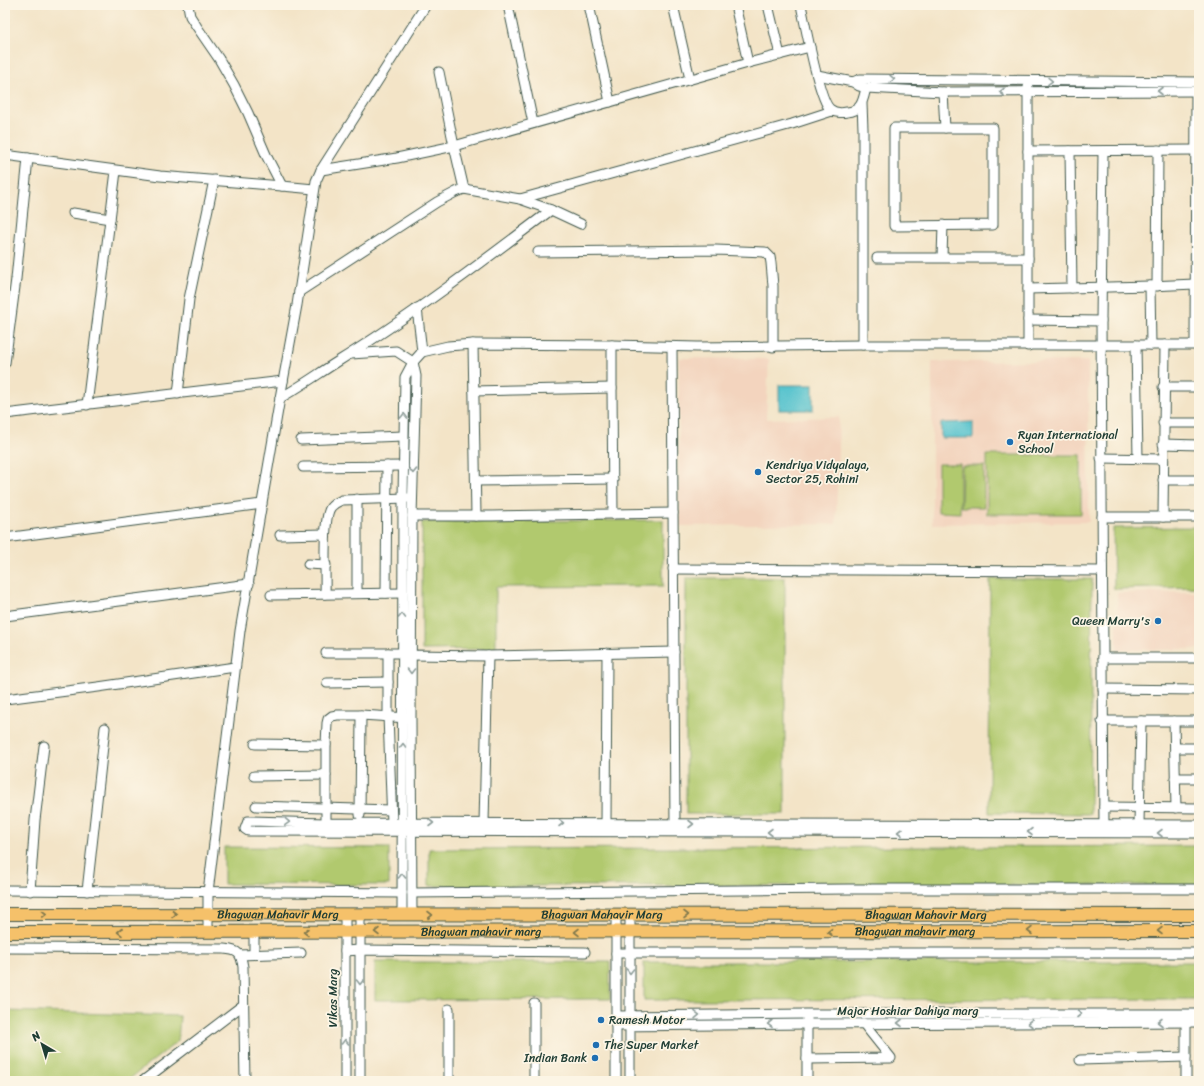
<svg xmlns="http://www.w3.org/2000/svg" width="1204" height="1086" font-family="Sriracha,sans-serif">
<style>
.built{fill:#f3d4be}
.green{fill:#b1c96e;stroke:#688351}
.water{fill:#56c3ce;stroke:#3a8081}
.lines{fill:none;stroke-linecap:round;stroke-linejoin:round}
.minor-casing{stroke:#3f564a;stroke-width:11}
.major-casing{stroke:#3f564a;stroke-width:14}
.minor{stroke:#fff;stroke-width:9}
.major{stroke:#f5c16b;stroke-width:12}
.oneway{stroke:#8f9e9a}
.oneway2{stroke:#7f784d}
.poi-dot{fill:#1f6fb2;stroke:#fcf5e5;stroke-width:1.5}
.labels{text-anchor:middle;stroke-width:3.5;stroke-linejoin:round;paint-order:stroke}
.poi-label{font-size:12px;fill:#1f3d34;stroke:#fcf5e5;text-anchor:start}
.street-label{font-size:12px;fill:#1f3d34;stroke:#fcf5e5}
</style>
<rect width="100%" height="100%" fill="#fcf5e5"/>
<filter id="ink" filterUnits="userSpaceOnUse"><feTurbulence type="fractalNoise" baseFrequency=".025" numOctaves="2"/><feDisplacementMap in="SourceGraphic" scale="8" xChannelSelector="R" yChannelSelector="G"/><feConvolveMatrix kernelMatrix="1 2 1 2 8 2 1 2 1" color-interpolation-filters="sRGB"/></filter>
<filter id="wash" filterUnits="userSpaceOnUse"><feTurbulence type="fractalNoise" baseFrequency=".012" numOctaves="4" result="noise"/><feDisplacementMap in="SourceGraphic" scale="16" xChannelSelector="R" yChannelSelector="G"/><feGaussianBlur stdDeviation="0.9" result="paint"/><feColorMatrix in="noise" values="0 0 0 0 0 0 0 0 0 0 0 0 0 0 0 0 0 1.4 0 .05"/><feComposite in="paint" operator="in"/></filter>
<g filter="url(#wash)">
<rect width="100%" height="100%" fill="#f3e4c7"/>
<!-- built -->
<g class="built">
<path d="M 679,358 L 769,359 L 766,419 L 839,417 L 836,524 L 679,526 Z"/>
<path d="M 1088,361 L 1089,522 L 932,524 L 932,362 Z"/>
<path d="M 1199,592 L 1199,649 L 1117,650 L 1117,593 Z"/>
</g>
<!-- green -->
<g class="green">
<rect x="987" y="455" width="94" height="59"/>
<path d="M 938,464 L 960,464 L 960,513 L 938,512 Z"/>
<path d="M 962,466 L 984,466 L 984,507 L 961,507 Z"/>
<path d="M 663,520 L 663,586 L 496,587 L 496,649 L 422,650 L 422,522 Z"/>
<path d="M 1199,527 L 1199,587 L 1114,589 L 1113,528 Z"/>
<rect x="686" y="578" width="99" height="236"/>
<path d="M 990,579 L 1092,579 L 1090,814 L 989,813 Z"/>
<path d="M 1199,846 L 1199,885 L 429,886 L 429,849 Z"/>
<path d="M 224,847 L 389,848 L 389,885 L 224,884 Z"/>
<path d="M 375,962 L 610,962 L 610,999 L 375,1000 Z"/>
<path d="M 644,962 L 1199,962 L 1199,999 L 644,1000 Z"/>
<path d="M 5,1011 L 180,1016 L 178,1041 L 127,1081 L 5,1081 Z"/>
</g>
<!-- water -->
<g class="water">
<rect x="779" y="385" width="34" height="25"/>
<path d="M 973,422 L 973,438 L 941,438 L 941,423 Z"/>
</g>
</g>
<g filter="url(#ink)">
<g class="lines">
<!-- minor casing -->
<g class="minor-casing">
<g id="minor">
<path d="M 188,5 L 190,16 L 197,27 L 219,59 L 234,85 L 248,113 L 267,157 L 282,186"/>
<path d="M 508,5 L 533,123"/>
<path d="M 589,5 L 610,102"/>
<path d="M 673,5 L 690,79"/>
<path d="M 735,5 L 748,63"/>
<path d="M 768,5 L 780,55"/>
<path d="M 801,5 C 805,23 819,100 830,109 C 834,113 842,113 847,112 C 862,111 863,100 866,88"/>
<path d="M 439,72 L 454,146 L 464,189"/>
<path d="M 817,75 L 853,82 L 859,86 L 866,88 L 943,92 L 1199,91"/>
<path d="M 853,82 L 860,79 L 1199,82"/>
<path d="M 1028,87 L 1028,346"/>
<path d="M 943,92 L 945,128"/>
<path d="M 862,104 L 863,129 L 863,345"/>
<path d="M 894,128 L 993,128 L 993,225 L 894,226 Z"/>
<path d="M 1028,151 L 1196,150"/>
<path d="M 1070,151 L 1072,288"/>
<path d="M 1103,151 L 1101,321 L 1104,829"/>
<path d="M 5,155 L 160,176 L 282,186 L 314,189"/>
<path d="M 321,170 L 397,158 L 454,146 L 748,63 L 810,47"/>
<path d="M 520,199 L 792,124 L 832,111"/>
<path d="M 73,213 L 110,219"/>
<path d="M 538,252 L 716,250 L 765,252 L 770,257 L 771,263 L 773,286 L 773,347"/>
<path d="M 942,257 L 943,225"/>
<path d="M 877,258 L 1028,258"/>
<path d="M 1150,286 L 1151,345"/>
<path d="M 1157,286 L 1158,150"/>
<path d="M 1028,289 L 1150,286 L 1195,284"/>
<path d="M 299,292 L 437,202 L 456,192 L 464,189 L 520,199 L 551,210 L 581,224"/>
<path d="M 417,308 L 422,352"/>
<path d="M 1028,320 L 1101,321"/>
<path d="M 473,344 L 476,516"/>
<path d="M 612,345 L 612,388 L 613,514"/>
<path d="M 1136,345 L 1138,459"/>
<path d="M 1195,345 L 1196,91"/>
<path d="M 672,347 L 675,828"/>
<path d="M 351,354 L 396,351 L 413,362 L 416,376 L 412,516 L 411,718 L 412,915"/>
<path d="M 5,363 L 16,279 L 28,158"/>
<path d="M 1163,387 L 1199,387"/>
<path d="M 474,391 L 612,388"/>
<path d="M 178,394 L 189,299 L 214,180"/>
<path d="M 280,398 C 300,387 318,374 337,362 C 411,316 481,263 551,210"/>
<path d="M 87,405 L 116,171"/>
<path d="M 5,414 L 283,381"/>
<path d="M 1163,423 L 1199,423"/>
<path d="M 301,440 L 403,436"/>
<path d="M 1163,444 L 1199,445"/>
<path d="M 1101,458 L 1163,459"/>
<path d="M 303,467 L 403,466"/>
<path d="M 1163,480 L 1199,480"/>
<path d="M 476,481 L 613,479"/>
<path d="M 412,516 L 492,516 L 673,513"/>
<path d="M 1102,517 L 1199,517"/>
<path d="M 1163,517 L 1165,345"/>
<path d="M 280,535 L 325,534"/>
<path d="M 5,538 L 262,504"/>
<path d="M 308,564 L 326,565"/>
<path d="M 673,569 L 1102,571"/>
<path d="M 357,593 L 357,499"/>
<path d="M 386,593 L 387,466"/>
<path d="M 325,594 C 326,578 322,517 331,507 C 334,503 338,502 342,500 L 408,498"/>
<path d="M 271,595 L 403,593"/>
<path d="M 5,616 L 249,584"/>
<path d="M 326,653 L 402,653 L 411,655 L 488,656 L 674,652"/>
<path d="M 388,653 L 388,716 L 392,823"/>
<path d="M 1103,658 L 1199,658"/>
<path d="M 327,683 L 388,682"/>
<path d="M 1103,689 L 1199,690"/>
<path d="M 5,699 L 98,687 L 235,667"/>
<path d="M 1102,721 L 1199,721"/>
<path d="M 1174,721 L 1176,808"/>
<path d="M 255,744 L 326,745"/>
<path d="M 1175,748 L 1199,748"/>
<path d="M 254,776 L 326,775"/>
<path d="M 1175,778 L 1199,778"/>
<path d="M 256,806 L 391,810"/>
<path d="M 1104,807 L 1199,808"/>
<path d="M 360,815 L 361,715"/>
<path d="M 326,823 L 326,745 L 327,723 L 328,719 L 332,716 L 337,715 L 361,715 L 408,718"/>
<path d="M 484,823 L 488,656"/>
<path d="M 606,824 L 607,653"/>
<path d="M 1139,825 L 1141,721"/>
<path d="M 1199,825 L 326,823 L 250,821 L 248,821 L 245,829 L 248,831 L 1199,833"/>
<path d="M 5,890 L 402,893"/>
<path d="M 30,891 L 35,820 L 44,746"/>
<path d="M 87,891 L 105,728"/>
<path d="M 412,893 L 849,889 L 1199,889"/>
<path d="M 402,915 L 403,498 L 405,377 L 413,362 L 422,352 L 448,346 L 473,344 L 612,345 L 698,347 L 863,345 L 1199,345"/>
<path d="M 630,915 L 630,1081"/>
<path d="M 208,932 L 208,892 L 240,631 L 280,398 L 297,305 L 316,181 L 321,170 L 426,5"/>
<path d="M 254,932 L 254,954"/>
<path d="M 5,948 L 224,949 C 239,950 241,954 243,967 L 245,1081"/>
<path d="M 345,951 L 360,950 L 585,952"/>
<path d="M 616,953 L 1199,953"/>
<path d="M 240,955 L 301,953"/>
<path d="M 534,1003 L 534,1081"/>
<path d="M 449,1009 L 449,1081"/>
<path d="M 616,1016 L 807,1014 L 1199,1014"/>
<path d="M 1186,1016 L 1186,1081"/>
<path d="M 616,1026 L 807,1024 L 1199,1022"/>
<path d="M 807,1059 L 891,1058 L 863,1023"/>
<path d="M 1080,1060 L 1186,1057"/>
<path d="M 143,1081 L 243,1005"/>
<path d="M 345,1081 L 345,914"/>
<path d="M 360,1081 L 360,915"/>
<path d="M 616,1081 L 616,915"/>
<path d="M 807,1081 L 807,1018"/>
</g>
</g>
<!-- major casing -->
<g class="major-casing">
<g id="major">
<path id="s1" d="M 5,914 L 1199,915"/>
<path id="s2" d="M 5,932 L 1199,931"/>
</g>
</g>
<!-- minor -->
<use href="#minor" class="minor"/>
<!-- major -->
<use href="#major" class="major"/>
</g>
<!-- one-way arrows -->
<defs><path id="oneway-chevron" d="M-2-3.5L2.5 0L-2 3.5" fill="none" stroke-width="1.6" stroke-linecap="round" stroke-linejoin="round"/></defs>
<g class="oneway">
<use href="#oneway-chevron" transform="translate(892 79) rotate(1)"/>
<use href="#oneway-chevron" transform="translate(1050 81) rotate(1)"/>
<use href="#oneway-chevron" transform="translate(1160 91) rotate(180)"/>
<use href="#oneway-chevron" transform="translate(1002 92) rotate(180)"/>
<use href="#oneway-chevron" transform="translate(404 416) rotate(-89)"/>
<use href="#oneway-chevron" transform="translate(413 471) rotate(92)"/>
<use href="#oneway-chevron" transform="translate(402 616) rotate(-89)"/>
<use href="#oneway-chevron" transform="translate(411 671) rotate(90)"/>
<use href="#oneway-chevron" transform="translate(403 746) rotate(-90)"/>
<use href="#oneway-chevron" transform="translate(287 822) rotate(2)"/>
<use href="#oneway-chevron" transform="translate(431 823)"/>
<use href="#oneway-chevron" transform="translate(561 823)"/>
<use href="#oneway-chevron" transform="translate(691 824)"/>
<use href="#oneway-chevron" transform="translate(770 832) rotate(-180)"/>
<use href="#oneway-chevron" transform="translate(900 832) rotate(-180)"/>
<use href="#oneway-chevron" transform="translate(1030 832) rotate(-180)"/>
<use href="#oneway-chevron" transform="translate(1160 833) rotate(-180)"/>
<use href="#oneway-chevron" transform="translate(402 876) rotate(-90)"/>
<use href="#oneway-chevron" transform="translate(630 971) rotate(90)"/>
<use href="#oneway-chevron" transform="translate(360 982) rotate(90)"/>
<use href="#oneway-chevron" transform="translate(1079 1014)"/>
<use href="#oneway-chevron" transform="translate(697 1015) rotate(-1)"/>
<use href="#oneway-chevron" transform="translate(1160 1022) rotate(180)"/>
<use href="#oneway-chevron" transform="translate(900 1023) rotate(180)"/>
<use href="#oneway-chevron" transform="translate(1030 1023) rotate(180)"/>
<use href="#oneway-chevron" transform="translate(770 1024) rotate(179)"/>
<use href="#oneway-chevron" transform="translate(345 1042) rotate(-90)"/>
</g>
<g class="oneway2">
<use href="#oneway-chevron" transform="translate(44 914)"/>
<use href="#oneway-chevron" transform="translate(174 914)"/>
<use href="#oneway-chevron" transform="translate(430 915)"/>
<use href="#oneway-chevron" transform="translate(686 915)"/>
<use href="#oneway-chevron" transform="translate(1030 931) rotate(180)"/>
<use href="#oneway-chevron" transform="translate(1160 931) rotate(180)"/>
<use href="#oneway-chevron" transform="translate(120 932) rotate(180)"/>
<use href="#oneway-chevron" transform="translate(306 932) rotate(180)"/>
<use href="#oneway-chevron" transform="translate(377 932) rotate(180)"/>
<use href="#oneway-chevron" transform="translate(577 932) rotate(180)"/>
<use href="#oneway-chevron" transform="translate(830 932) rotate(180)"/>
</g>
</g>
<!-- markers -->
<g class="poi-dot">
<circle cx="1010" cy="442" r="4"/>
<circle cx="758" cy="472" r="4"/>
<circle cx="1158" cy="621" r="4"/>
<circle cx="601" cy="1020" r="4"/>
<circle cx="596" cy="1045" r="4"/>
<circle cx="595" cy="1058" r="4"/>
</g>
<g class="labels">
<!-- poi labels -->
<g class="poi-label">
<text x="1018" y="439">Ryan International<tspan x="1018" dy="14">School</tspan></text>
<text x="766" y="469">Kendriya Vidyalaya,<tspan x="766" dy="14">Sector 25, Rohini</tspan></text>
<text x="1150" y="625" text-anchor="end">Queen Marry's</text>
<text x="609" y="1024">Ramesh Motor</text>
<text x="604" y="1049">The Super Market</text>
<text x="587" y="1062" text-anchor="end">Indian Bank</text>
</g>
<!-- street labels -->
<g class="street-label">
<text dy="4" stroke="none"><textPath href="#s1" startOffset="273">Bhagwan Mahavir Marg</textPath></text>
<text dy="4" stroke="none"><textPath href="#s1" startOffset="597">Bhagwan Mahavir Marg</textPath></text>
<text dy="4" stroke="none"><textPath href="#s1" startOffset="921">Bhagwan Mahavir Marg</textPath></text>
<text dy="4" stroke="none"><textPath href="#s2" startOffset="910">Bhagwan mahavir marg</textPath></text>
<text dy="4" stroke="none"><textPath href="#s2" startOffset="476">Bhagwan mahavir marg</textPath></text>
<text transform="translate(333 998) rotate(-90)" y="4">Vikas Marg</text>
<text x="908" y="1015">Major Hoshiar Dahiya marg</text>
</g>
</g>
<!-- margin -->
<rect width="1204" height="1086" fill="none" stroke="#fcf5e5" stroke-width="20"/>
<!-- north arrow -->
<g transform="translate(42 1044) rotate(322)" stroke="#fcf5e5" stroke-width="3" paint-order="stroke">
<path d="M0-3L7 15L0 10L-7 15Z" fill="#1f3d34"/>
<text y="-6" font-size="11" font-weight="bold" text-anchor="middle" fill="#1f3d34">N</text>
</g>
</svg>
